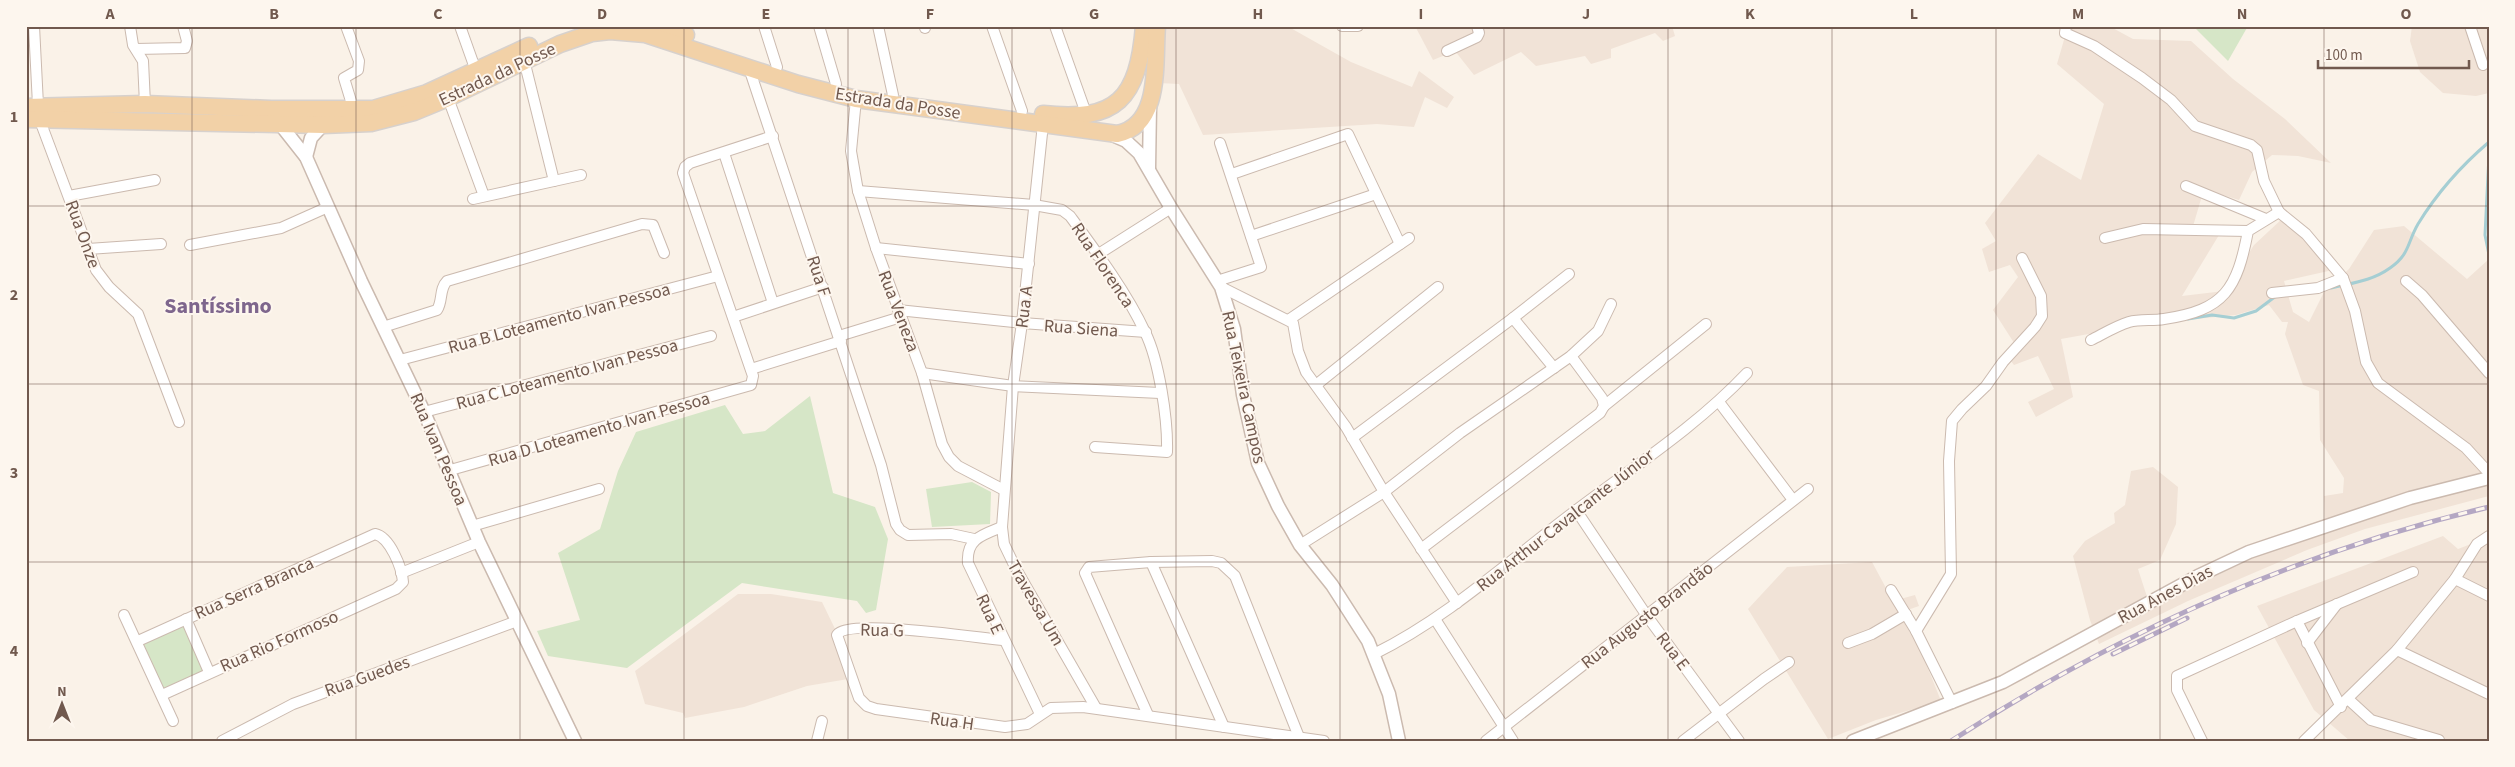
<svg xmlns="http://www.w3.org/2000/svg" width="2515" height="767" font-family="'Source Sans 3',sans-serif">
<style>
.residential{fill:#f1e3d7}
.green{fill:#d6e6c7}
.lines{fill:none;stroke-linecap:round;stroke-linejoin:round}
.stream{stroke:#a5ced3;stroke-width:3}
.minor-casing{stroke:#cbbaaf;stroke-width:12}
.tertiary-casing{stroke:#cbbaaf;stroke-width:15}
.primary-casing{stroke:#d7d1cd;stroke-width:19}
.minor{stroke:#fff;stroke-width:10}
.tertiary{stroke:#fff;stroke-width:12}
.primary{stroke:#f2d1a7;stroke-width:16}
.rail-casing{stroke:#b4a7c3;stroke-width:5}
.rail{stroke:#fdf6ee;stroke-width:3;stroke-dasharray:9;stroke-linecap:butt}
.grid{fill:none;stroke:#71594e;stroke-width:1;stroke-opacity:0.55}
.labels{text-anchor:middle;stroke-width:4;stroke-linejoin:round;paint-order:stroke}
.street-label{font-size:18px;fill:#71594e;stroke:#fdf6ee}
.district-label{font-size:22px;font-weight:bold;fill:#7e668d;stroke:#fdf6ee}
.neatline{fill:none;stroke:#71594e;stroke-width:2}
.grid-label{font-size:16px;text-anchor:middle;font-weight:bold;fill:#71594e}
</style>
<rect width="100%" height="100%" fill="#faf2e8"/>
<!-- residential -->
<g class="residential">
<path d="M 1163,26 L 1287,26 L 1351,62 L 1412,87 L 1419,71 L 1454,97 L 1447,108 L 1425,97 L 1414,127 L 1377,124 L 1203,135 L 1179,84 L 1158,83 Z"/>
<path d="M 1415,26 L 1672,26 L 1675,36 L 1663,41 L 1655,33 L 1611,49 L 1611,58 L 1591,64 L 1585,56 L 1536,66 L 1521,52 L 1474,75 L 1455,51 L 1433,60 Z"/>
<path d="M 2068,26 L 2109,26 L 2133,39 L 2191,41 L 2233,79 L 2285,119 L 2331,163 L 2298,156 L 2272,155 L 2252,172 L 2239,200 L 2204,189 L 2191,233 L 2219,235 L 2182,296 L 2224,291 L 2254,245 L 2283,218 L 2306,238 L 2333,270 L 2284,281 L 2293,312 L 2309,322 L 2324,292 L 2349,269 L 2374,230 L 2404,226 L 2467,279 L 2489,259 L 2489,496 L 2365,529 L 2307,550 L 2188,601 L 2099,644 L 2090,620 L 2073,556 L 2085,541 L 2115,523 L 2114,513 L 2125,505 L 2131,471 L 2153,467 L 2178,487 L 2176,524 L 2160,560 L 2138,569 L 2150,606 L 2205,573 L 2325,529 L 2324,496 L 2343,493 L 2344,478 L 2320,440 L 2319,391 L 2303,385 L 2285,334 L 2288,322 L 2282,322 L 2269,305 L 2236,315 L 2144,324 L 2061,339 L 2073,397 L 2036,417 L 2028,402 L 2054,389 L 2038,356 L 2014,365 L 2007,356 L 2016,346 L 1993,310 L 2018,277 L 2010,265 L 1989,272 L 1982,249 L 1996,241 L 1985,223 L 2038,154 L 2081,180 L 2104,104 L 2057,64 Z"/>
<path d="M 2412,26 L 2489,26 L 2489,93 L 2476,96 L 2443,93 L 2420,72 L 2410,41 Z"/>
<path d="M 2443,536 L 2458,549 L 2489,537 L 2489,741 L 2350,741 L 2314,710 L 2257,606 Z"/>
<path d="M 1872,562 L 1893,601 L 1915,595 L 1919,606 L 1899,613 L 1923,656 L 1941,701 L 1876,720 L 1828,739 L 1748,609 L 1787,567 Z"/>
<path d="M 738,594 L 771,594 L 822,602 L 838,635 L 848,679 L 807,686 L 744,707 L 685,718 L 683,713 L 645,704 L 635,671 Z"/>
</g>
<!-- green -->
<g class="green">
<path d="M 2193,26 L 2248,26 L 2228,61 Z"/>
<path d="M 810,396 L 833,493 L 875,507 L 888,539 L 876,610 L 866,613 L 857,601 L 742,583 L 627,668 L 548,656 L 537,631 L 580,620 L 558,553 L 600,529 L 618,471 L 636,432 L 725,405 L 743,434 L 765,431 Z"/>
<path d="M 972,482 L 991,492 L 990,524 L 932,527 L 926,489 Z"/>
<path d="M 186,619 L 209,672 L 162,695 L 138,641 Z"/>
</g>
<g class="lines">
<!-- stream -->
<g class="stream">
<path d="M 2489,155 L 2485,235 L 2489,255"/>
<path d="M 2331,288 C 2352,283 2372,281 2390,268 C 2410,254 2407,243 2418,224 C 2437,193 2462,165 2489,142"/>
<path d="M 2188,319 L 2212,315 L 2234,318 L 2256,311 L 2276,296"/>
</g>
<!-- minor casing -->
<g class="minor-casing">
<g id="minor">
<path d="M 34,26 L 38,105"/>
<path d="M 130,26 L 133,45 L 143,61 L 145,104"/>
<path d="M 346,26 L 359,61 L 358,70 L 344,78 L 354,111"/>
<path d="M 460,26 L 476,71"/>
<path d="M 764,26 L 777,67"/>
<path d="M 819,26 L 836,84"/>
<path d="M 878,26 L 893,95"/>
<path d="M 925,26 L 925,28"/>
<path d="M 992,26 L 1022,111"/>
<path d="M 1055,26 L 1087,116"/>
<path d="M 1342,26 L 1358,26"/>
<path d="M 2066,26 L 2065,33 L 2094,46 L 2142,78 L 2171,100 L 2195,126 L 2251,145 L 2257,150 L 2264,181 L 2279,212"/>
<path d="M 2470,26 L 2483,65"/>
<path d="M 136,49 L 185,48 L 187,41 L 183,26"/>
<path d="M 1447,51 L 1477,37 L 1479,33 L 1477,26"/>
<path d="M 524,60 L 554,181"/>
<path d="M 749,68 L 881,465 L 896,524 L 900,530 L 908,535 L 951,534 L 974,539"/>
<path d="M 448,98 L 484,196"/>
<path d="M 856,99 L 851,151 L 858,191 L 876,248 L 922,373 L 942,444 L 949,457 L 958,466 L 1004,490"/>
<path d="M 39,118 L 96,270 L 109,287 L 138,314 L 179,422"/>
<path d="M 1043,124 L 1022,323 L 1013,386 L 1002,527 L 1004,544 L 1016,569 L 1096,708"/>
<path d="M 724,153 L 773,303"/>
<path d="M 1232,174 L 1348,134 L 1400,244"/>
<path d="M 2186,186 L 2266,219"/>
<path d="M 858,191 L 1034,205 L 1062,210 L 1070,216 C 1095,250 1127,293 1145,332 C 1159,360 1168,420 1167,452 L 1095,447"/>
<path d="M 69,196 L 155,180"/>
<path d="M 473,199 L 581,175"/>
<path d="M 1251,236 L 1376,194"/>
<path d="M 2105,238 L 2143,229 L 2248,231"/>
<path d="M 190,245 L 281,228 L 328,207"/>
<path d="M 876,248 L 1029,264"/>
<path d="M 88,249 L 161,244"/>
<path d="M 1097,255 L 1171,208"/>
<path d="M 1217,281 L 1261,267 L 1220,143"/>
<path d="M 2406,281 L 2422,295 L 2489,373"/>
<path d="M 1221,287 L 1293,323 L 1298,351 L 1306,372 L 1346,427 L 1384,492 L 1457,603"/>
<path d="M 2272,293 L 2318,288 L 2343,278"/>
<path d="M 898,310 L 1022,323 L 1146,332"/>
<path d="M 733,317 L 823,287"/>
<path d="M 1513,318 L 1569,274"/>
<path d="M 1290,319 L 1409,238"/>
<path d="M 383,327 L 437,310 C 443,301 439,289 447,281 L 642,224 L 653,225 L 664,253"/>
<path d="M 839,336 L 901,317"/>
<path d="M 2091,340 C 2103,334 2116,326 2129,322 C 2140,319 2153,321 2164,319 C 2225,310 2237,289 2248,231 L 2279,212 L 2306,234 L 2343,278 L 2355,311 L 2366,362 L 2378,383 L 2466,448 L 2489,473"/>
<path d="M 400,360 L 718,276"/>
<path d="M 751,369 L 841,341"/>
<path d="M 922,373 L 1013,386 L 1160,393"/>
<path d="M 1316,385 L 1438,287"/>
<path d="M 1719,402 L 1793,500"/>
<path d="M 1604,406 L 1706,324"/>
<path d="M 424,412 L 711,336"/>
<path d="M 1352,438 L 1513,318 L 1554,368"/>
<path d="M 447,471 L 751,385 L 753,376 L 683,173 L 685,167 L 690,163 L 773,136"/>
<path d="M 1576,510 L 1647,616 L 1739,741"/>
<path d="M 472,526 L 599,489"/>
<path d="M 1002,527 C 982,535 966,539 968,563 L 1040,714"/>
<path d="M 1300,545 L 1384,492 L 1460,433 L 1571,356 L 1598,331 L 1611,304"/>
<path d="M 1421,549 L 1600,413 L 1604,406 L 1602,398 L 1571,356"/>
<path d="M 1151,562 L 1224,727"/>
<path d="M 401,573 L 479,542"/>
<path d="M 2455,579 L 2489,596"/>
<path d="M 1891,590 L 1916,631 L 1952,703"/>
<path d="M 124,615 L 173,721"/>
<path d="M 186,619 L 209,672"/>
<path d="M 1435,619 L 1513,741"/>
<path d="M 2297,621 L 2341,707"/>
<path d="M 1916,631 L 1951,574 L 1949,461 L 1952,421 L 1962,409 L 1986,386 L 2003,362 L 2035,327 L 2042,316 L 2041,296 L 2022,258"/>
<path d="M 1003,640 C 979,638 847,618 837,635 L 859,698 L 867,706 L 876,709 L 1005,727 L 1027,724 L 1051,708 L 1083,707 L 1324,741"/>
<path d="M 138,641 L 375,534 C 390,537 402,568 403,582 L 396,589 L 162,695"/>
<path d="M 1848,643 L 1872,634 L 1906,614"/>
<path d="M 2307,643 L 2337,604"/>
<path d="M 2397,650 L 2489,694"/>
<path d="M 1374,654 C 1445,619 1503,566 1566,518 C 1627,471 1694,429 1747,373"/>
<path d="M 2348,699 L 2371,720 L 2439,740"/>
<path d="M 1148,715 L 1085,573 L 1089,567 L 1151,562 L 1212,561 L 1221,563 L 1235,576 L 1299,737"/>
<path d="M 222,741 L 293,704 L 517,621"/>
<path d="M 817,741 L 822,721"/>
<path d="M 1486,741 L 1808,489"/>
<path d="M 1683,741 L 1764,679 L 1789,662"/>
<path d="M 2202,741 L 2177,690 L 2177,676 L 2297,621 L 2413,572"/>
<path d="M 2304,741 L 2397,650 L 2455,579 L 2477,544 L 2489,536"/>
</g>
</g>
<!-- tertiary casing -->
<g class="tertiary-casing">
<g id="tertiary">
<path d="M 280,124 L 306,157 L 361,281 L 424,412 L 479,542 L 575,741"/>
<path d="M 1110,134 L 1126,141 L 1139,153 L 1171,208 L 1221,287 L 1234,329 L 1243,395 L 1258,463 L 1278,506 L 1300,545 L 1332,585 L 1368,641 L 1389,694 L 1399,741"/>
<path d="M 306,157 L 311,138 L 323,125"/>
<path d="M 1149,168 L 1150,106"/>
<path d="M 1853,741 L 2003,682 L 2198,576 L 2249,552 L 2410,498 L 2489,478"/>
</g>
</g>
<!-- primary casing -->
<g class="primary-casing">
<g id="primary">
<path d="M 657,26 L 686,35"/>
<path d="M 26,107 L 145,104 L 271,109 L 373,109 L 427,93 L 529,46"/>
<path d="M 1043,114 C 1117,122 1138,99 1144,26"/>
<path d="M 26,119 L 323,125 L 371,123 L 414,112 L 448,98 L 560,44 L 592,33 L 610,31 L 645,34 L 798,84 L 856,99 L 1117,134 C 1162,126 1154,61 1157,26"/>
</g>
</g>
<!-- minor -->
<use href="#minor" class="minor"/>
<!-- tertiary -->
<use href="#tertiary" class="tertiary"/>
<!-- primary -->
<use href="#primary" class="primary"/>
<!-- rail casing -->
<g class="rail-casing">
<g id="rail">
<path d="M 2113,654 L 2187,618"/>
<path d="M 1951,741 C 2116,634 2297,552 2489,507"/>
</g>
</g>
<!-- rail -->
<use href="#rail" class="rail"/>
</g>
<!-- grid -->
<path class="grid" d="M 192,26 L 192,741M 356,26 L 356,741M 520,26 L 520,741M 684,26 L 684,741M 848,26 L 848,741M 1012,26 L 1012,741M 1176,26 L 1176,741M 1340,26 L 1340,741M 1504,26 L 1504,741M 1668,26 L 1668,741M 1832,26 L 1832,741M 1996,26 L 1996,741M 2160,26 L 2160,741M 2324,26 L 2324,741M 26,206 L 2489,206M 26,384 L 2489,384M 26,562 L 2489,562"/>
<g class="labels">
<!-- street labels -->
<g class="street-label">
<text transform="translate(497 74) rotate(-25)" y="6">Estrada da Posse</text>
<text transform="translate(898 103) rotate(9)" y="6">Estrada da Posse</text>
<text transform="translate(83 234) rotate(70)" y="6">Rua Onze</text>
<text transform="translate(1103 265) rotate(56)" y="6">Rua Florenca</text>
<text transform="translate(819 276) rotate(72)" y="6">Rua F</text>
<text transform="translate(1024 307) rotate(-83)" y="6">Rua A</text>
<text transform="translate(899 311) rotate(69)" y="6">Rua Veneza</text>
<text transform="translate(559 318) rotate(-15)" y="6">Rua B Loteamento Ivan Pessoa</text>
<text transform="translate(1081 328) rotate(4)" y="6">Rua Siena</text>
<text transform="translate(567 374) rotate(-15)" y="6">Rua C Loteamento Ivan Pessoa</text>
<text transform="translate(1244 387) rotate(78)" y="6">Rua Teixeira Campos</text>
<text transform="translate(599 429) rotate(-16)" y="6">Rua D Loteamento Ivan Pessoa</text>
<text transform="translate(439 449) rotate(67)" y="6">Rua Ivan Pessoa</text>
<text transform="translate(1565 520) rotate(-38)" y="6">Rua Arthur Cavalcante Júnior</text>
<text transform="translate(254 588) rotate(-24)" y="6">Rua Serra Branca</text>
<text transform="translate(2165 594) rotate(-28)" y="6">Rua Anes Dias</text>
<text transform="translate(1036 603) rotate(60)" y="6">Travessa Um</text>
<text transform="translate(990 614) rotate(65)" y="6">Rua E</text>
<text transform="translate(1647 615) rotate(-38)" y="6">Rua Augusto Brandão</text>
<text transform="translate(882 630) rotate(1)" y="6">Rua G</text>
<text transform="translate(279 641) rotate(-24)" y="6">Rua Rio Formoso</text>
<text transform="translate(1673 651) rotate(53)" y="6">Rua E</text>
<text transform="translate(367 676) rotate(-20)" y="6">Rua Guedes</text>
<text transform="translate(952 721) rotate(8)" y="6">Rua H</text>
</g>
<!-- district labels -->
<g class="district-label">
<text x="218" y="313">Santíssimo</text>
</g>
</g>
<!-- border -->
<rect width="2515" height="767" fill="none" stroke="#fdf6ee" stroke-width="55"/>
<!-- north arrow -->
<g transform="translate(62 704)" stroke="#fdf6ee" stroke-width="4" paint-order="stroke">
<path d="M0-4L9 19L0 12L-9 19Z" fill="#71594e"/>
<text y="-8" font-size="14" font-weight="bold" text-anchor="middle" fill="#71594e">N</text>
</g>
<!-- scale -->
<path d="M2318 60v8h151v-8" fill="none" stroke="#71594e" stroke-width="2.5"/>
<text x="2325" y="60" font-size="15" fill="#71594e" stroke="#fdf6ee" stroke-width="4" paint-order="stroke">100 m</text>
<rect x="28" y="28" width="2460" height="712" class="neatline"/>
<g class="grid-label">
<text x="110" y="19">A</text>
<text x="274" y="19">B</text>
<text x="438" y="19">C</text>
<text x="602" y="19">D</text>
<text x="766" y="19">E</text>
<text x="930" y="19">F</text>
<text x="1094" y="19">G</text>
<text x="1258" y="19">H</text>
<text x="1421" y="19">I</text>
<text x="1586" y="19">J</text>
<text x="1750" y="19">K</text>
<text x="1914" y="19">L</text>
<text x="2078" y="19">M</text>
<text x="2242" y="19">N</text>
<text x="2406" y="19">O</text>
<text x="14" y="122">1</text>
<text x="14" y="300">2</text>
<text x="14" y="478">3</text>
<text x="14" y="656">4</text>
</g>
</svg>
